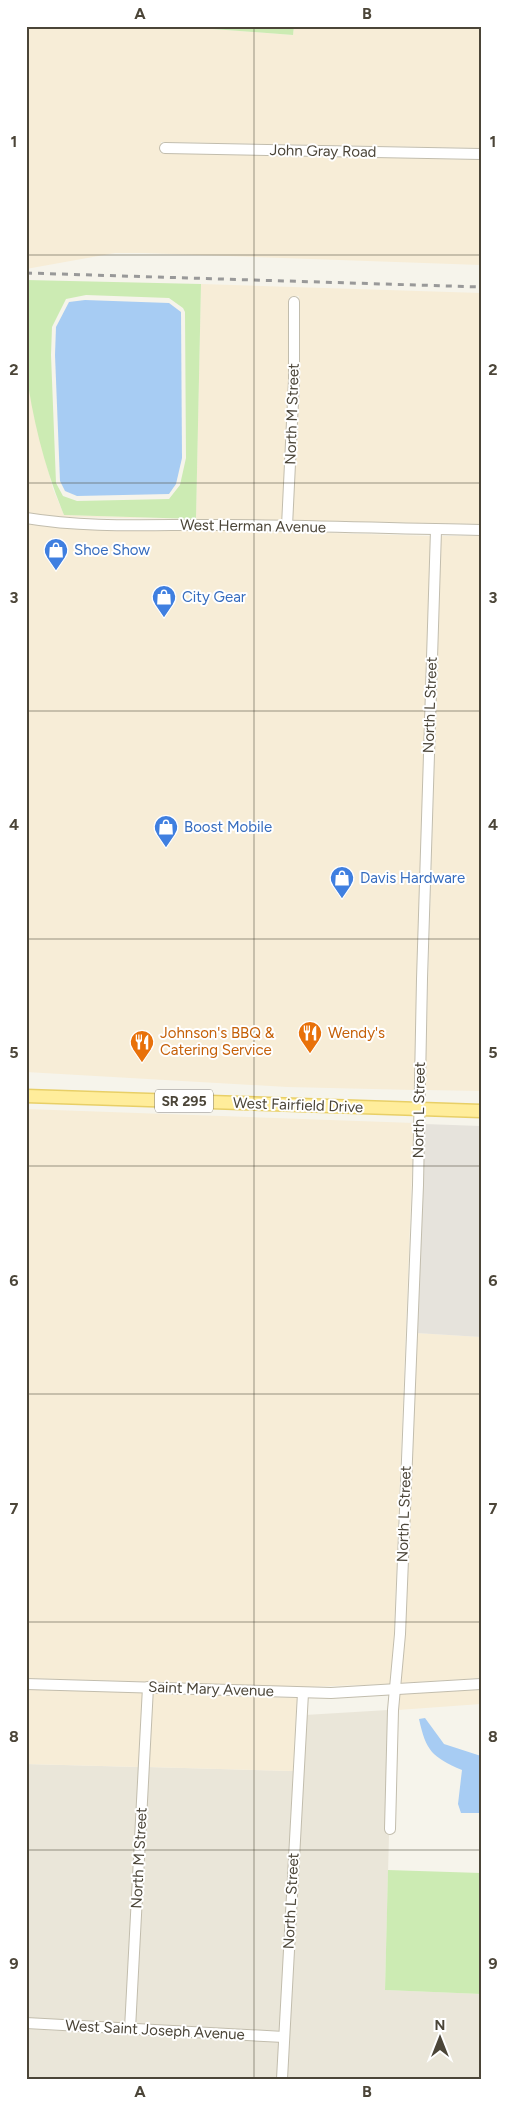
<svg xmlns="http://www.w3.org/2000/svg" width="507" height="2105" font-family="Figtree,sans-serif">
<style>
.residential{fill:#eae6d9}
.commercial{fill:#f7edd7}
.industrial{fill:#e6e3dc}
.green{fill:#ccebb3;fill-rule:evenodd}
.water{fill:#a7ccf3}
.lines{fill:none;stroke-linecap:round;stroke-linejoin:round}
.minor-casing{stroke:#c2bdad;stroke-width:12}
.major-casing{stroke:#e8cf67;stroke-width:15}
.minor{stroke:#fff;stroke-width:10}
.major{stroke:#ffed9b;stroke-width:12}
.rail{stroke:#999;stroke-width:3;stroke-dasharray:6 6;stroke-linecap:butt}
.grid{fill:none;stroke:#4b4538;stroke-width:1;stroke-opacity:0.55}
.labels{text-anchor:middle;stroke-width:4;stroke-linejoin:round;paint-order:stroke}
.shield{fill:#fff;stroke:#817d74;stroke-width:1}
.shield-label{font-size:14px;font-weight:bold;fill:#4b4538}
.street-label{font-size:15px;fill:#4b4538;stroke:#fff}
.shop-label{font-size:15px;fill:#366cbe;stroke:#fff;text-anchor:start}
.food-label{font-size:15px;fill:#c56008;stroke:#fff;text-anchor:start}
.neatline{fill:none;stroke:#4b4538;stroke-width:2}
.grid-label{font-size:16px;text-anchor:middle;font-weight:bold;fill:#4b4538}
</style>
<rect width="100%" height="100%" fill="#f6f4eb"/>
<!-- residential -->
<g class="residential">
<path d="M 388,1710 L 386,1834 L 389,1835 L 385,1990 L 481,1994 L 481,2079 L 287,2079 L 305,1715 Z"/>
<path d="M 26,1764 L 139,1767 L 125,2023 L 26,2018 Z"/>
<path d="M 148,1767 L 293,1771 L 280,2031 L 135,2024 Z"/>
<path d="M 26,2029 L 279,2042 L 277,2079 L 26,2079 Z"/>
</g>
<!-- commercial -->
<g class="commercial">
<path d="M 26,26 L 173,26 L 293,35 L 294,26 L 481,26 L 481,148 L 161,142 L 160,153 L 481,160 L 481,265 L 143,253 L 115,253 L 26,269 Z"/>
<path d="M 201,284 L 481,293 L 481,524 L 292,521 L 298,380 L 299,296 L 289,297 L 289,380 L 282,521 L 196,519 Z"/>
<path d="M 26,371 L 36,424 L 53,489 L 64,515 L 190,519 L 64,517 L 26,513 Z"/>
<path d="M 26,524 L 64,528 L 144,531 L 227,530 L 431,536 L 415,1090 L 287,1087 L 26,1072 Z"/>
<path d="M 441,536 L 481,536 L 481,1091 L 425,1090 Z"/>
<path d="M 26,1109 L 414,1123 L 392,1684 L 303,1687 L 26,1678 Z"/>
<path d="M 416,1333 L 481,1337 L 481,1678 L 401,1683 Z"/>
<path d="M 26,1689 L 143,1692 L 139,1767 L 26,1764 Z"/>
<path d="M 481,1690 L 481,1704 L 398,1710 L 400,1694 Z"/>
<path d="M 153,1693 L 297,1698 L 293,1771 L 148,1767 Z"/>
</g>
<!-- industrial -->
<path class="industrial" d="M 424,1124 L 481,1126 L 481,1337 L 416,1333 Z"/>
<!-- green -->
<g class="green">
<path d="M 173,26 L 294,26 L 293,35 Z"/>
<path d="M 26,280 L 201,284 L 196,519 L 64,515 C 45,469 32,418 26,369 C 23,340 26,309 26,280 ZM 86,295 L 169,298 L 183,308 L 185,312 L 186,458 L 180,485 L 169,499 L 77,501 L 63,496 L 56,483 L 51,355 L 52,327 L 66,299 Z"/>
<path d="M 388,1870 L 481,1873 L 481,1994 L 385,1990 Z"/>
</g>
<!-- water -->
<g class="water">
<path d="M 85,300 L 169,303 L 181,312 L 182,458 L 176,484 L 169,494 L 77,496 L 65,491 L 60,481 L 55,355 L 56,327 L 69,302 Z"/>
<path d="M 425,1718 L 444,1744 L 481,1756 L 481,1813 L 461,1813 L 458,1804 L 462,1770 C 432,1757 426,1751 419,1719 Z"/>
</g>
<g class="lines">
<!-- minor casing -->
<g class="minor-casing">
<g id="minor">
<path d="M 165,148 L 481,154"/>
<path d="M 26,518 C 92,529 160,524 227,525 C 311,525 396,529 481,530"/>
<path d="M 287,526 L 294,380 L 294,302"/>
<path d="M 26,1684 L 331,1693 L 481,1684"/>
<path d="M 390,1829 L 393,1710 L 400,1634 L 418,1185 L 422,979 L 436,530"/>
<path d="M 26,2023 L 284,2037"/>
<path d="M 130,2029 L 148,1687"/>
<path d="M 282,2079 L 303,1693"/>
</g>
</g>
<!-- major casing -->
<g class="major-casing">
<path id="major" d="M 26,1096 L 481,1111"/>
</g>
<!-- minor -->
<use href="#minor" class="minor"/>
<!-- major -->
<use href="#major" class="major"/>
<!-- rail -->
<path class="rail" d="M 26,273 L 481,287"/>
</g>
<!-- grid -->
<path class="grid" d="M 254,26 L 254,2079M 26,255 L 481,255M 26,483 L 481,483M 26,711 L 481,711M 26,939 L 481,939M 26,1166 L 481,1166M 26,1394 L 481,1394M 26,1622 L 481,1622M 26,1850 L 481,1850"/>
<!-- icons -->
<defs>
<g id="shop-pin" transform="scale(1.25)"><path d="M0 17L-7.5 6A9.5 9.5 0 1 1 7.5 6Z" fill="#3f7fe0" stroke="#fff"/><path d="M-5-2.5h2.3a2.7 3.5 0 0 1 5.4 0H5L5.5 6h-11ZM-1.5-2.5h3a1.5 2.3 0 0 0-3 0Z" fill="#fff"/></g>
<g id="restaurant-pin" transform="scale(1.25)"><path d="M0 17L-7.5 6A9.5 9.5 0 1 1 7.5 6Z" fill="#e8710a" stroke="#fff"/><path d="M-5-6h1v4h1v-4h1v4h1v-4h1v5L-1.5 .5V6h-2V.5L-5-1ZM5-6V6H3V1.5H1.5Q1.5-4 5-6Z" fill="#fff"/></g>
</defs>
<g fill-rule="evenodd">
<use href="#shop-pin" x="56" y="550"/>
<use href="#shop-pin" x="164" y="597"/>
<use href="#shop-pin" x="166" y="827"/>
<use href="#shop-pin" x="342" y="878"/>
<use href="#restaurant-pin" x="310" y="1033"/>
<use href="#restaurant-pin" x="142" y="1042"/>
</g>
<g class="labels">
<!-- shield labels -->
<rect class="shield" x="155" y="1089.5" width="58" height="23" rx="4"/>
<g class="shield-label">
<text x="184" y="1106">SR 295</text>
</g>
<!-- street labels -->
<g class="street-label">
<text transform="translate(323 151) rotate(1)" y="5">John Gray Road</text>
<text transform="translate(292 414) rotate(-88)" y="5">North M Street</text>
<text transform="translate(253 526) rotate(1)" y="5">West Herman Avenue</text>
<text transform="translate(430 705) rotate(-88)" y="5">North L Street</text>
<text transform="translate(298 1105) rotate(2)" y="5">West Fairfield Drive</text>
<text transform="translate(419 1110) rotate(-89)" y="5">North L Street</text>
<text transform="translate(404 1514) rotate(-88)" y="5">North L Street</text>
<text transform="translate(211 1689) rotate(2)" y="5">Saint Mary Avenue</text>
<text transform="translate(139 1858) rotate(-87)" y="5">North M Street</text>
<text transform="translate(291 1901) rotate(-87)" y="5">North L Street</text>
<text transform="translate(155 2030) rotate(3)" y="5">West Saint Joseph Avenue</text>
</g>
<!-- shop labels -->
<g class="shop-label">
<text x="74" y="555">Shoe Show</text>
<text x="182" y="602">City Gear</text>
<text x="184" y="832">Boost Mobile</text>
<text x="360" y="883">Davis Hardware</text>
</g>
<!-- food labels -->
<g class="food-label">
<text x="160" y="1038">Johnson's BBQ &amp;<tspan x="160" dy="17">Catering Service</tspan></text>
<text x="328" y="1038">Wendy's</text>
</g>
</g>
<!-- border -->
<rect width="507" height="2105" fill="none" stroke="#ffffff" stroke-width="55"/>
<!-- north arrow -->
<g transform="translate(440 2038)" stroke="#ffffff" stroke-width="4" paint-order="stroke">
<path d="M0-4L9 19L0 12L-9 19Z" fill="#4b4538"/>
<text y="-8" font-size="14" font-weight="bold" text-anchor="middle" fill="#4b4538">N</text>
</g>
<rect x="28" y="28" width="452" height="2050" class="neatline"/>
<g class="grid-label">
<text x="140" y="19">A</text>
<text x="367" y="19">B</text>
<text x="14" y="147">1</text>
<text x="493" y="147">1</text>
<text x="14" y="375">2</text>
<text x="493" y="375">2</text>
<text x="14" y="603">3</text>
<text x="493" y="603">3</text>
<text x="14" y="830">4</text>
<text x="493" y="830">4</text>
<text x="14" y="1058">5</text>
<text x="493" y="1058">5</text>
<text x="14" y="1286">6</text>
<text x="493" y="1286">6</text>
<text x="14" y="1514">7</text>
<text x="493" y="1514">7</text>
<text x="14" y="1742">8</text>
<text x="493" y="1742">8</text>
<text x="14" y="1969">9</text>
<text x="493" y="1969">9</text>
<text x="140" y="2097">A</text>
<text x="367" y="2097">B</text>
</g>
</svg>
